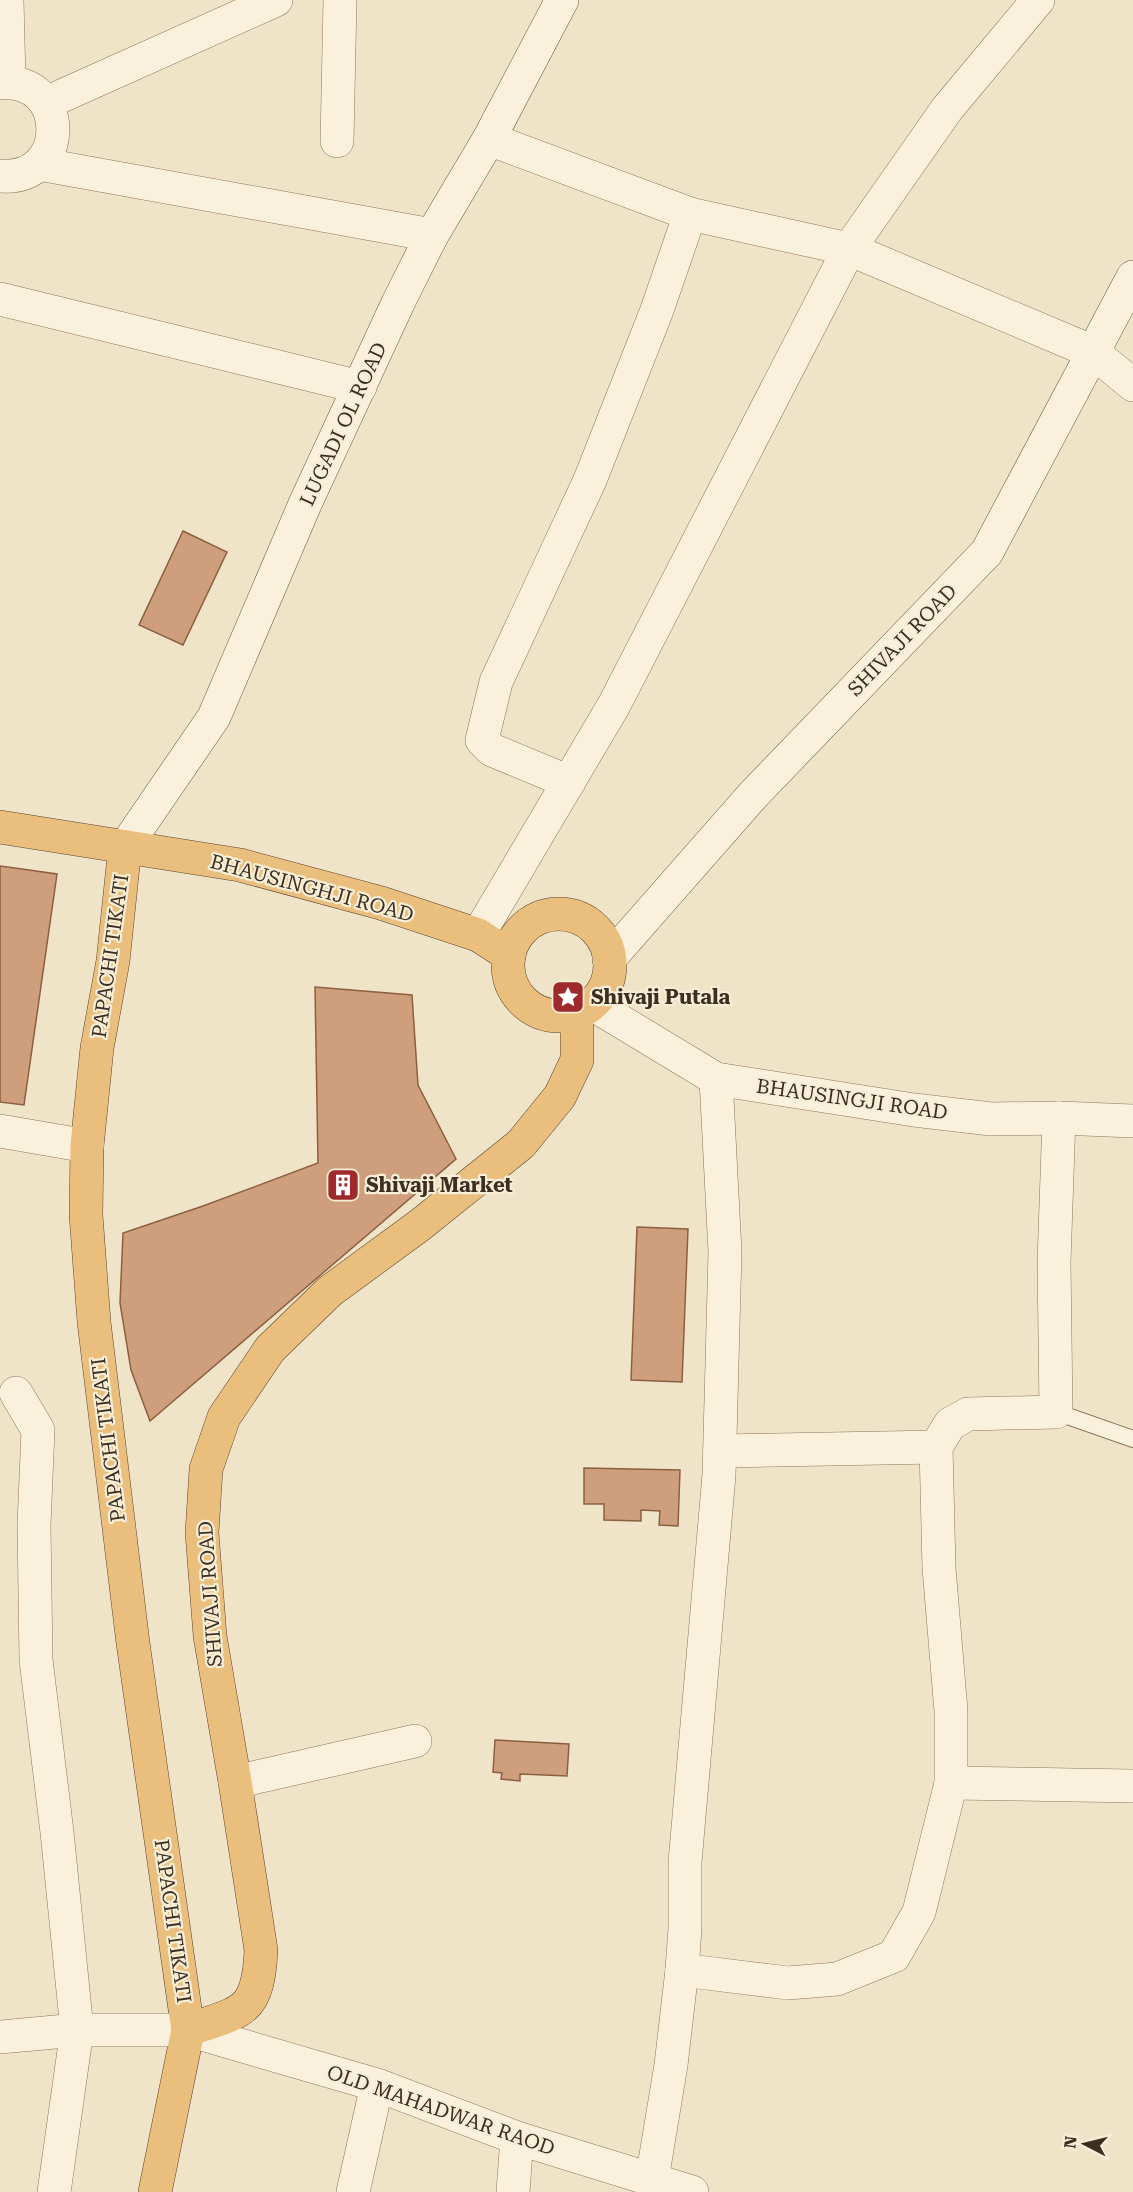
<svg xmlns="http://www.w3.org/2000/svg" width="1133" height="2192" font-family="'Roboto Serif',serif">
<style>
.building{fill:#cf9f7d;stroke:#8d5f41;stroke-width:1.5}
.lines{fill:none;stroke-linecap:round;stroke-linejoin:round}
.service-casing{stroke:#8d765c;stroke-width:18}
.minor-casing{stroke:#8d765c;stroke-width:34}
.tertiary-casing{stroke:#8d765c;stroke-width:34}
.secondary-casing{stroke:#6f573f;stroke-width:34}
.trunk-casing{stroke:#5b4430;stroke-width:34}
.service{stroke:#faf1dc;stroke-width:16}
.minor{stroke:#faf1dc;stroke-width:33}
.tertiary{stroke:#faf1dc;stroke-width:33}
.secondary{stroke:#faf1dc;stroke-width:33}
.trunk{stroke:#eabe7c;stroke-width:33}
.labels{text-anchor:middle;stroke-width:4.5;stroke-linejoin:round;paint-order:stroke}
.street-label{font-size:20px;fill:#3d2e20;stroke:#f7eed8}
.poi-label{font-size:20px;font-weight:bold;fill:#3d2e20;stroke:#f7eed8;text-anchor:start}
</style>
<rect width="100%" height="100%" fill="#f0e4c8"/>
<!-- building -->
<g class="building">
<path d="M 183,531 L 227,552 L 183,645 L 139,625 Z"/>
<path d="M 0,866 L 57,874 L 24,1105 L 0,1102 Z"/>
<path d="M 315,987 L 412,995 L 418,1085 L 456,1159 L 150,1421 L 131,1370 L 120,1303 L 123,1233 L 203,1206 L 318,1163 Z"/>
<path d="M 637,1227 L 688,1229 L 682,1382 L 631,1380 Z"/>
<path d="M 584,1468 L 680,1470 L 678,1526 L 659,1525 L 660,1511 L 641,1510 L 641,1521 L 604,1520 L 604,1504 L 584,1504 Z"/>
<path d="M 495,1740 L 569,1744 L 567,1776 L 520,1774 L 520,1781 L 501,1779 L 502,1773 L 493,1772 Z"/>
</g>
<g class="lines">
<!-- service casing -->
<g class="service-casing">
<path id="service" d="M 1056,1412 L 1133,1439"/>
</g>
<!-- minor casing -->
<g class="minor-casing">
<g id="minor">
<path d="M 46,103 L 276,0"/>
<path d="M 489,139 L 690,214 L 849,249 L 1093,352 L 1133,385"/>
<path d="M 337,141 L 340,0"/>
<path d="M 0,299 L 360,387"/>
<path d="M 569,782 L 492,750 L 482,740 L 496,682 L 590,480 L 657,310 L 690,214"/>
<path d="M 478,935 L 614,705 L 849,249 L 947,109 L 1038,0"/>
<path d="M 16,1393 L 38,1430 L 34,1525 L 36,1660 L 57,1832 L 77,2030 L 54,2192"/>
<path d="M 720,1451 L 936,1447"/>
<path d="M 235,1782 L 415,1741"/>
<path d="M 951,1783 L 1133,1786"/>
<path d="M 682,1970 L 788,1983 L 837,1979 L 894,1956 L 919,1912 L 951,1783 L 951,1711 L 939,1568 L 936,1447 L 950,1424 L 968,1414 L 1056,1412 L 1054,1262 L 1059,1118"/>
<path d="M 652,2179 L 671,2065 L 682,1970 L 685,1928 L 685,1862 L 719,1475 L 725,1252 L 716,1079"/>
<path d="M 353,2192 L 377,2085"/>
<path d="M 513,2192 L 517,2138"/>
</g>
</g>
<!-- tertiary casing -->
<g class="tertiary-casing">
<g id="tertiary">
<path d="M 7,0 L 9,82"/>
<path d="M 0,83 C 70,76 71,182 0,176"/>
<path d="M 39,164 L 432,235"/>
<path d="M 592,1004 L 716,1079 L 914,1110 L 991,1119 L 1059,1118 L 1133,1121"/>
<path d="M 0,1131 L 87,1146"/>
<path d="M 0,2037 L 77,2030 L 188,2030 L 377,2085 L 517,2138 L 692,2192"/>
</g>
</g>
<!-- secondary casing -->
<g class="secondary-casing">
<g id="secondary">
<path d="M 125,847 L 214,717 L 305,504 L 398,303 L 432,235 L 489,139 L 562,0"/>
<path d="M 609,959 L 754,794 L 987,552 L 1133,277"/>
</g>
</g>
<!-- trunk casing -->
<g class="trunk-casing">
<g id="trunk">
<path d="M 0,827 L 240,865 L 381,903 L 478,935 L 509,955"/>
<path d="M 125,847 L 113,961 L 97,1048 L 87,1146 L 86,1215 L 94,1322 L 133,1643 L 188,2030 L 155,2192"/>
<circle cx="559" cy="965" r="51"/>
<path d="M 188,2030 C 242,2011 258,2014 261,1950 L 235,1782 L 210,1636 L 202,1533 L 206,1469 L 224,1417 L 270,1349 L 330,1291 L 420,1225 L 521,1144 L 560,1096 L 577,1060 L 577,1013"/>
</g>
</g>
<!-- service -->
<use href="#service" class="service"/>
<!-- minor -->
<use href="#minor" class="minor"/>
<!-- tertiary -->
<use href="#tertiary" class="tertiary"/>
<!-- secondary -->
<use href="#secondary" class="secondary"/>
<!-- trunk -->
<use href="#trunk" class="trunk"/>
</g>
<!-- icons -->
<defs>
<g id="sight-square" transform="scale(1.725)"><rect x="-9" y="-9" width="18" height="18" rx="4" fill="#9e2a2b" stroke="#f7eed8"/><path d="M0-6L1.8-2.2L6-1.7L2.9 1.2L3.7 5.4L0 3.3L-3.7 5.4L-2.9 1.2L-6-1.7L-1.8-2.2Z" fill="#fff"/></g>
<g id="building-square" transform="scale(1.725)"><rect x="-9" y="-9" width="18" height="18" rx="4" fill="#9e2a2b" stroke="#f7eed8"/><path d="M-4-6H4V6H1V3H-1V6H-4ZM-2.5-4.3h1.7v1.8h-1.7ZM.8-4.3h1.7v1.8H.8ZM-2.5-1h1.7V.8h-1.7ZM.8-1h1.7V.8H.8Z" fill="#fff"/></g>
</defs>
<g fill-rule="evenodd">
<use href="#sight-square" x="568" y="997"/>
<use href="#building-square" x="343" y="1185"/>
</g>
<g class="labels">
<!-- street labels -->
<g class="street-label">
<text transform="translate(343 424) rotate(-65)" y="7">LUGADI OL ROAD</text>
<text transform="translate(902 640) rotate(-46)" y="7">SHIVAJI ROAD</text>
<text transform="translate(312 888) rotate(15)" y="7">BHAUSINGHJI ROAD</text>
<text transform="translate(110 956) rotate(-82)" y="7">PAPACHI TIKATI</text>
<text transform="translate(852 1099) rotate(8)" y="7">BHAUSINGJI ROAD</text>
<text transform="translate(108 1440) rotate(-97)" y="7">PAPACHI TIKATI</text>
<text transform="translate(210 1594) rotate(-94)" y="7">SHIVAJI ROAD</text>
<text transform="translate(173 1921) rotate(82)" y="7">PAPACHI TIKATI</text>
<text transform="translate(441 2110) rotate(19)" y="7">OLD MAHADWAR RAOD</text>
</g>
<!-- poi labels -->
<g class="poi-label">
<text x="591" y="1004">Shivaji Putala</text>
<text x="366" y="1192">Shivaji Market</text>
</g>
</g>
<!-- north arrow -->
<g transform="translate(1085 2144) rotate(277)" stroke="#f7eed8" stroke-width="4.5" paint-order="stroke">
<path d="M0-4.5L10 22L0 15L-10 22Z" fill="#3d2e20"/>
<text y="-9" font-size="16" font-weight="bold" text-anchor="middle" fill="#3d2e20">N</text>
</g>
</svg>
